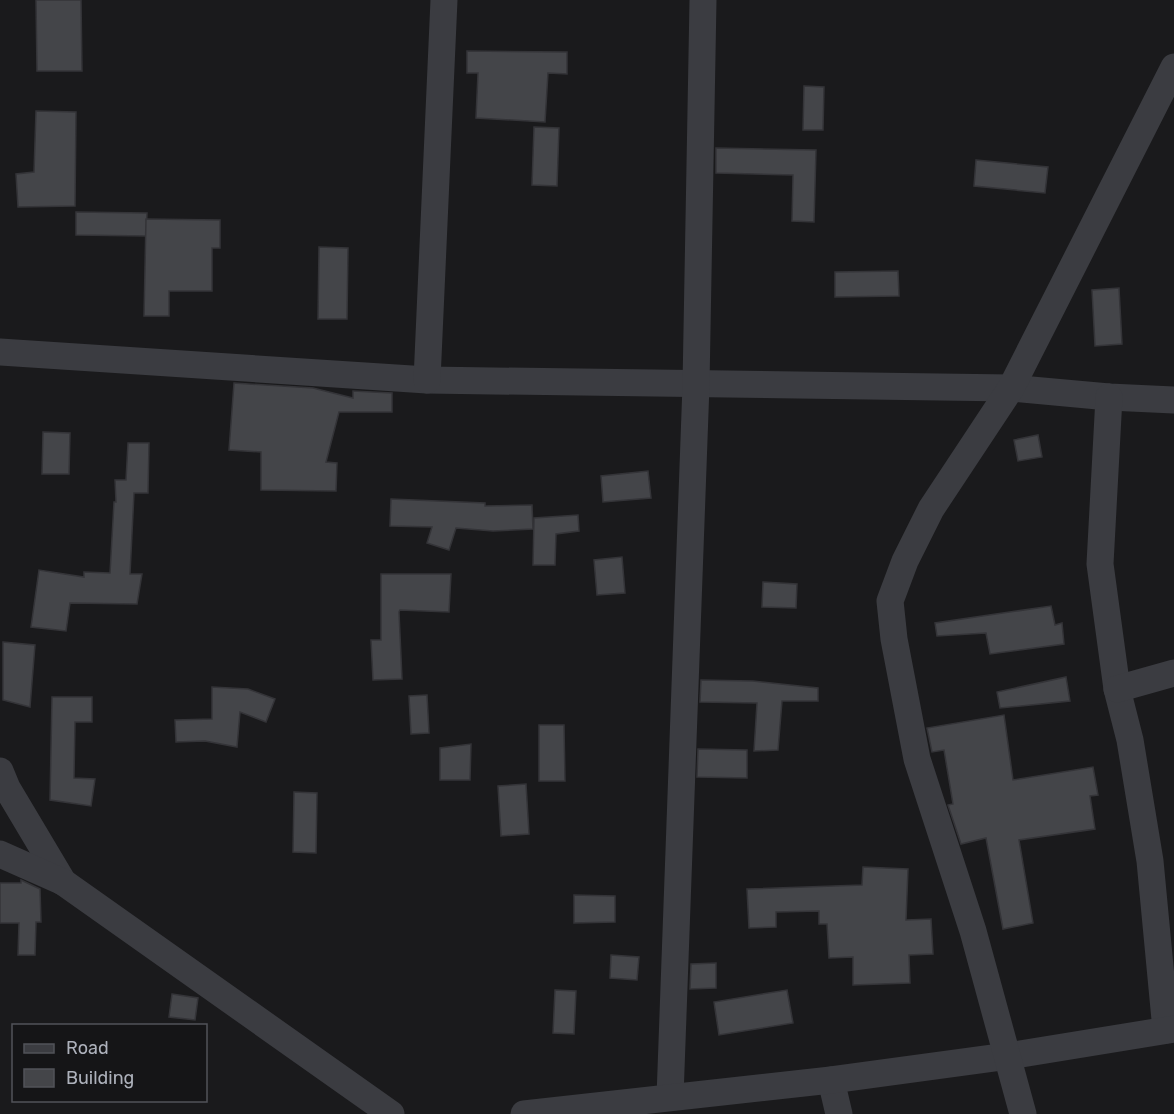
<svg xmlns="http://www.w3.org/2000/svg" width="1174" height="1114" font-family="Rubik,sans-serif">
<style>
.building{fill:#444549;stroke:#343438;stroke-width:1.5}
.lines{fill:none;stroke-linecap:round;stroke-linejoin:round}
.minor{stroke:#3b3c41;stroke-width:27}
</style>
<rect width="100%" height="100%" fill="#1a1a1c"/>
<!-- building -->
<g class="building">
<path d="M 36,0 L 81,0 L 82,71 L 37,71 Z"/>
<path d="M 467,51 L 567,52 L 567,74 L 548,73 L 545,122 L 476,118 L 478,73 L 467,73 Z"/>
<path d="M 804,86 L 824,87 L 823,130 L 803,130 Z"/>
<path d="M 36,111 L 76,112 L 75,206 L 18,207 L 16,174 L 34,172 Z"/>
<path d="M 534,127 L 559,128 L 557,186 L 532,185 Z"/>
<path d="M 716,148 L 816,150 L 814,222 L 792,221 L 793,175 L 716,173 Z"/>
<path d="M 976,160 L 1048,167 L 1045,193 L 974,186 Z"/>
<path d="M 76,212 L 147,213 L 146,236 L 76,235 Z"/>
<path d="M 146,219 L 220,220 L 220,248 L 212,248 L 212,291 L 169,291 L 169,316 L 144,316 Z"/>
<path d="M 319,247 L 348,248 L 347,319 L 318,319 Z"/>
<path d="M 898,271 L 899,296 L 835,297 L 835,272 Z"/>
<path d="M 1119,288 L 1122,344 L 1095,346 L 1092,290 Z"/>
<path d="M 234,383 L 313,388 L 353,398 L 353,391 L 392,393 L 392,412 L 339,412 L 326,462 L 337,463 L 336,491 L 261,490 L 261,452 L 229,450 Z"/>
<path d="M 43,432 L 70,433 L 69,474 L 42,474 Z"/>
<path d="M 1038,435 L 1042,457 L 1018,461 L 1014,440 Z"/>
<path d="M 128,443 L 149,443 L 148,493 L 134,493 L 130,574 L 142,574 L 137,604 L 70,603 L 66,631 L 31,627 L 39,570 L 84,577 L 84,572 L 110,573 L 114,502 L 116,502 L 115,480 L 126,480 Z"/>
<path d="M 648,471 L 651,498 L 603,502 L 601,476 Z"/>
<path d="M 391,499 L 485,503 L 485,506 L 532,505 L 533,529 L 493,531 L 456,528 L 449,550 L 427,543 L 432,527 L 390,526 Z"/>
<path d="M 578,515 L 579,531 L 556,534 L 555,565 L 533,565 L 534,518 Z"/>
<path d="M 622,557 L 625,593 L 597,595 L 594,560 Z"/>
<path d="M 381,574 L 451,574 L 449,612 L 400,610 L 399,612 L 402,679 L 373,680 L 371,640 L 381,640 Z"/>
<path d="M 763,582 L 797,584 L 796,608 L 762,607 Z"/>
<path d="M 1051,606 L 1055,625 L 1062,623 L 1064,644 L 990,654 L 986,633 L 937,636 L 935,623 Z"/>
<path d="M 3,642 L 35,645 L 30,707 L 3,700 Z"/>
<path d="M 1066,677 L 1070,701 L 1000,708 L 997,692 Z"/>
<path d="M 701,680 L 753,681 L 818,688 L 818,701 L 782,701 L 778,750 L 754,751 L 757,703 L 700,702 Z"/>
<path d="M 212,687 L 248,689 L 275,699 L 266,722 L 240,712 L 237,747 L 205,741 L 176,742 L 175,720 L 212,719 Z"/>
<path d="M 427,695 L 429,733 L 411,734 L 409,696 Z"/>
<path d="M 52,697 L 92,697 L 92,722 L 75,722 L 74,778 L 95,779 L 91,806 L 50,800 Z"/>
<path d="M 1004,715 L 1013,780 L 1093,767 L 1098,795 L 1090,796 L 1095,829 L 1019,840 L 1033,923 L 1003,929 L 986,838 L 961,844 L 948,805 L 953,804 L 944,750 L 932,752 L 927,728 Z"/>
<path d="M 539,725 L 564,725 L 565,781 L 539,781 Z"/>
<path d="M 471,744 L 470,780 L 440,780 L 440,748 Z"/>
<path d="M 698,749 L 747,750 L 747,778 L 697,777 Z"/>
<path d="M 526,784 L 529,834 L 501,836 L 498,786 Z"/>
<path d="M 294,792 L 317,793 L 316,853 L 293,852 Z"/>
<path d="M 863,867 L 908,869 L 906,920 L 931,919 L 933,954 L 909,955 L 910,983 L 853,985 L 853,957 L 829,958 L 827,924 L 819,924 L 819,911 L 776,912 L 776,927 L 749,928 L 747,889 L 862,885 Z"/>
<path d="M 21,880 L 40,889 L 41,922 L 36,922 L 35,955 L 18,955 L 19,923 L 0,923 L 0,883 L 21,883 Z"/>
<path d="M 574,895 L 615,896 L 615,922 L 574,923 Z"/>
<path d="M 611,955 L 639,957 L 637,980 L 610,978 Z"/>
<path d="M 716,963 L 716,988 L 690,989 L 691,964 Z"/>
<path d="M 555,990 L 576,991 L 574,1034 L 553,1033 Z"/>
<path d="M 787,990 L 793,1023 L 719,1035 L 714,1002 Z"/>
<path d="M 172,994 L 198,998 L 195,1020 L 169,1017 Z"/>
</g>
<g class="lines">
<!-- minor -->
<g class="minor">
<path d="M 0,352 L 427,380 L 1011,388 L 1109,397 L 1174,400"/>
<path d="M 427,380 L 444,0"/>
<path d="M 1109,397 L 1100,564 L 1117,689 L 1130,740 L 1150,861 L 1166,1030"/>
<path d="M 1117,689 L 1174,673"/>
<path d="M 0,771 L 7,788 L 63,882"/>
<path d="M 0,854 L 63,882 L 391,1114"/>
<path d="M 831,1080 L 839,1114"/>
<path d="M 670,1097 L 696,385 L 703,0"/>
<path d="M 524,1114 L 831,1080 L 1008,1056 L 1174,1029"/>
<path d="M 1023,1114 L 973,931 L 917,759 L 894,639 L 890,601 L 905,561 L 931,509 L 1011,388 L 1174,67"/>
</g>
</g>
<!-- legend -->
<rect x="12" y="1024" width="195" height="78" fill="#151517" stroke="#525359" stroke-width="1.5"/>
<rect x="24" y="1044" width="30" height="9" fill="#3b3c41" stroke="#525359" stroke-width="1.5"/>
<text x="66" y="1054" font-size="18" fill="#adb1bb">Road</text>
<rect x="24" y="1069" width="30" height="18" fill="#444549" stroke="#525359" stroke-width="1.5"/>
<text x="66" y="1084" font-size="18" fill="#adb1bb">Building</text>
</svg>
